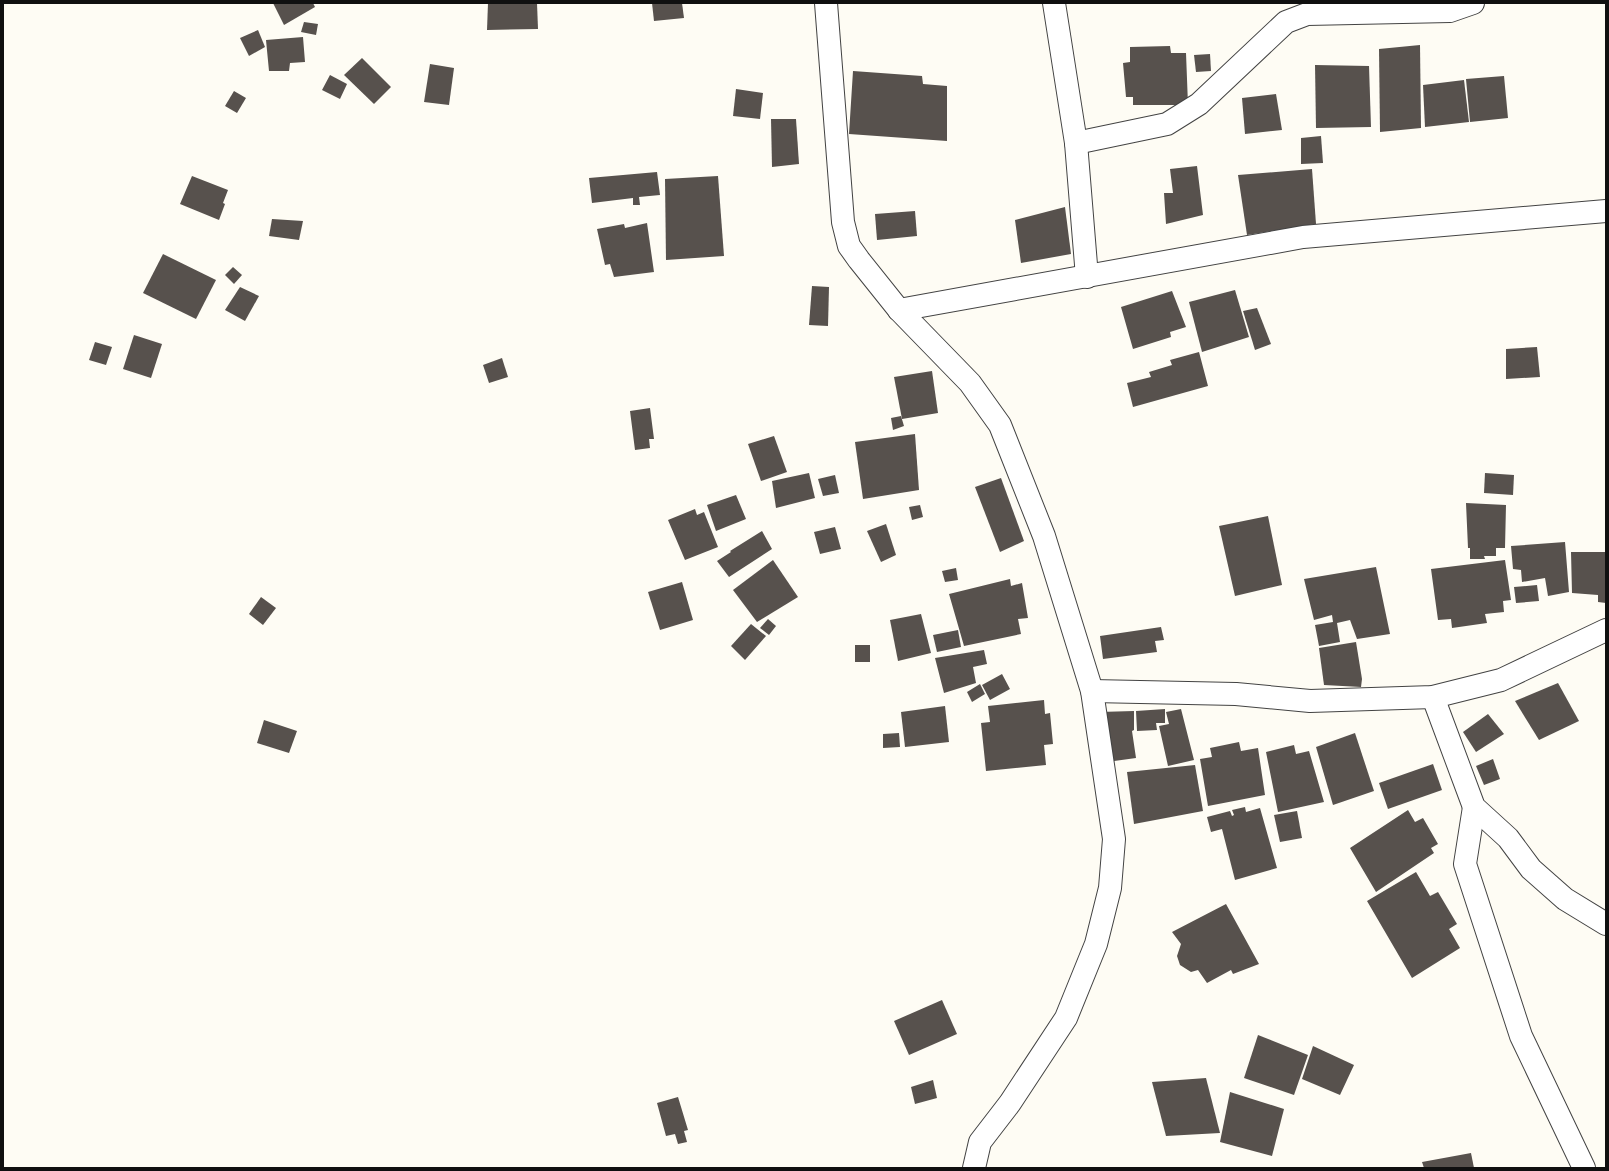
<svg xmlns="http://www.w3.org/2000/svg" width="1609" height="1171" font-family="'Roboto Serif',serif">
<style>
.building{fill:#57514d}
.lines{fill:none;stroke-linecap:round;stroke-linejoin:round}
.minor-casing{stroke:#434343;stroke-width:24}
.minor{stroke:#fff;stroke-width:22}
</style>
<rect width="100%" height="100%" fill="#fefcf4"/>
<!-- building -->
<g class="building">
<path d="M 273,3 L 313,3 L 315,7 L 284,25 Z"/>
<path d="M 488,3 L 537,3 L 538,29 L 487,30 Z"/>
<path d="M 652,3 L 682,3 L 684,18 L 654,21 Z"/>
<path d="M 304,22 L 318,24 L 316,35 L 301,32 Z"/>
<path d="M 258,30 L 265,47 L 249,56 L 240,38 Z"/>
<path d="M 303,37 L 305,62 L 290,63 L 289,71 L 269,71 L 266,40 Z"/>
<path d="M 1420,45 L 1421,128 L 1380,132 L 1379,49 Z"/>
<path d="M 1170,46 L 1171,53 L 1186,53 L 1188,105 L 1133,105 L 1133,97 L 1126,97 L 1123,63 L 1130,62 L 1130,47 Z"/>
<path d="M 1210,54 L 1211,71 L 1196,72 L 1194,55 Z"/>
<path d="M 362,58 L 391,87 L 374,104 L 344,75 Z"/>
<path d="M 430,64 L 454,68 L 449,105 L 424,102 Z"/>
<path d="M 1315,65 L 1369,66 L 1371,127 L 1316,128 Z"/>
<path d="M 853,71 L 922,76 L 923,84 L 947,86 L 947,141 L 849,134 Z"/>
<path d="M 330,75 L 347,84 L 340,99 L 322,90 Z"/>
<path d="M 1504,76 L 1508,118 L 1470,122 L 1466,79 Z"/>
<path d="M 1464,80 L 1469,122 L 1425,127 L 1423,85 Z"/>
<path d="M 736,89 L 763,93 L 760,119 L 733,116 Z"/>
<path d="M 234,91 L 246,98 L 237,113 L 225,106 Z"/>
<path d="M 1276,94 L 1282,130 L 1245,134 L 1242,98 Z"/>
<path d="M 771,119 L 796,119 L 799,164 L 772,167 Z"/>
<path d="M 1321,136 L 1323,163 L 1301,164 L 1301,138 Z"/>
<path d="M 1197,166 L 1203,215 L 1166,224 L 1164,193 L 1173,193 L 1170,169 Z"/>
<path d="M 1312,169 L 1316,224 L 1247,235 L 1238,175 Z"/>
<path d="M 657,172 L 660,195 L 639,197 L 640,205 L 633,205 L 633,198 L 592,203 L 589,178 Z"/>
<path d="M 192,176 L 228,190 L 223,203 L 225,204 L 219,220 L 180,204 Z"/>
<path d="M 718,176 L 724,256 L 666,260 L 665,179 Z"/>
<path d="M 1065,207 L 1071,254 L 1021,263 L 1015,220 Z"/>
<path d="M 915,211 L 917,236 L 877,240 L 875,214 Z"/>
<path d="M 272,219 L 303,221 L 299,240 L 269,236 Z"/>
<path d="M 647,223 L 654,272 L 614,277 L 610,264 L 605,265 L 597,229 L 624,224 L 625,228 Z"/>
<path d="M 163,254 L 216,280 L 196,319 L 143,293 Z"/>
<path d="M 233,267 L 242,275 L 234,284 L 225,275 Z"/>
<path d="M 812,286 L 829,287 L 828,326 L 809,325 Z"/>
<path d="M 240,287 L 259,296 L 245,321 L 225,310 Z"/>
<path d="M 1235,290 L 1249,337 L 1202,352 L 1189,302 Z"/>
<path d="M 1172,291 L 1186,327 L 1170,332 L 1171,337 L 1133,349 L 1121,307 Z"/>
<path d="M 1257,308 L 1271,344 L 1255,350 L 1243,311 Z"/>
<path d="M 134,335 L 162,344 L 151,378 L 123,369 Z"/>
<path d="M 95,342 L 112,347 L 106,365 L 89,360 Z"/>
<path d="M 1537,347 L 1540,377 L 1506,379 L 1506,349 Z"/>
<path d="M 1199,352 L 1208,386 L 1133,407 L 1127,383 L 1151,377 L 1149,372 L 1172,365 L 1170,360 Z"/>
<path d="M 502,358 L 508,377 L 489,383 L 483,365 Z"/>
<path d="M 932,371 L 938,413 L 902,419 L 894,377 Z"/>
<path d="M 650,408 L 654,439 L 649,439 L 650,448 L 635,450 L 630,411 Z"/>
<path d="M 901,416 L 904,426 L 893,430 L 891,418 Z"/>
<path d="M 915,434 L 919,490 L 863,499 L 855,442 Z"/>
<path d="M 774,436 L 787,472 L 761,481 L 748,444 Z"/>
<path d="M 809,473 L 815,498 L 776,508 L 772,481 Z"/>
<path d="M 1485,473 L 1514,475 L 1513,495 L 1484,493 Z"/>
<path d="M 835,475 L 839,493 L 823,496 L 818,479 Z"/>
<path d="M 1001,478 L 1024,541 L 1000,552 L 975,487 Z"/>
<path d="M 736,495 L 746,519 L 716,531 L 707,505 Z"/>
<path d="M 1466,503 L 1506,505 L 1505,548 L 1496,548 L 1496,556 L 1484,556 L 1485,559 L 1470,559 L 1470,548 L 1468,548 Z"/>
<path d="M 920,505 L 923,517 L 912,520 L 909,507 Z"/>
<path d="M 695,509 L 697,515 L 704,512 L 718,547 L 685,560 L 668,520 Z"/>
<path d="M 1268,516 L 1282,585 L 1235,596 L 1219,526 Z"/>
<path d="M 886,524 L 896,555 L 881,562 L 867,531 Z"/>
<path d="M 835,527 L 841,549 L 820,554 L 814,532 Z"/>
<path d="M 762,531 L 772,549 L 729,577 L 717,561 L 731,552 L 730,551 Z"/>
<path d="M 1565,542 L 1569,592 L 1548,596 L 1545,578 L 1522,582 L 1521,570 L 1513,569 L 1511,546 Z"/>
<path d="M 1571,552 L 1606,552 L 1606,603 L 1598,602 L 1598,595 L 1572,593 Z"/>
<path d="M 773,560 L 798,597 L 757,622 L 733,590 Z"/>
<path d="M 1505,560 L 1511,600 L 1503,601 L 1504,612 L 1485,614 L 1487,623 L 1452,628 L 1451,619 L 1438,620 L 1431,569 Z"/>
<path d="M 1376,567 L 1390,634 L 1357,639 L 1350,620 L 1337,623 L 1340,642 L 1319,646 L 1315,625 L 1333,622 L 1332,615 L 1314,620 L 1304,579 Z"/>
<path d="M 956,568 L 958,580 L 945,582 L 942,571 Z"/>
<path d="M 1010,579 L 1011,586 L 1022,583 L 1028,618 L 1018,619 L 1021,634 L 964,646 L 949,594 Z"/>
<path d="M 682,582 L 693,620 L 660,630 L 648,592 Z"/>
<path d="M 1537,585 L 1539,601 L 1516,603 L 1514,587 Z"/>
<path d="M 261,597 L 276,608 L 263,625 L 249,614 Z"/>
<path d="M 921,614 L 931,653 L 898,661 L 890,620 Z"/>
<path d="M 768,619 L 776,626 L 769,635 L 760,628 Z"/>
<path d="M 751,624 L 766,636 L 745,660 L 731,646 Z"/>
<path d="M 1161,627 L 1164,640 L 1155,641 L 1157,652 L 1103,659 L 1100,636 Z"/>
<path d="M 958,630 L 961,647 L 937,652 L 933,635 Z"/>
<path d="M 1356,642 L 1362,679 L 1361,687 L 1324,685 L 1319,648 Z"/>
<rect x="855" y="645" width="15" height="17"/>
<path d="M 984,650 L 987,664 L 973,667 L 976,683 L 944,693 L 935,658 Z"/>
<path d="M 1002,674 L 1010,689 L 990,700 L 982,685 Z"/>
<path d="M 1558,683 L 1579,721 L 1539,740 L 1515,701 Z"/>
<path d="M 980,684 L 985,694 L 972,702 L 967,692 Z"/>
<path d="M 1044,700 L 1045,714 L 1050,713 L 1053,744 L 1044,745 L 1046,765 L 986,771 L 981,723 L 990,722 L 988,706 Z"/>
<path d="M 945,706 L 949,742 L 905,747 L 901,712 Z"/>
<path d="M 1165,709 L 1165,723 L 1156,723 L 1157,730 L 1137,731 L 1136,711 Z"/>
<path d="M 1181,709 L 1194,760 L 1168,766 L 1159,726 L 1169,724 L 1166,712 Z"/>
<path d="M 1134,711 L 1134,730 L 1132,731 L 1136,758 L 1107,762 L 1099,712 Z"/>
<path d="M 1488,714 L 1504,734 L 1476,752 L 1463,732 Z"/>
<path d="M 264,720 L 297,731 L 289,753 L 257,743 Z"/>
<path d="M 899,733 L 900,747 L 883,748 L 883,734 Z"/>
<path d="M 1355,733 L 1374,791 L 1333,805 L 1316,747 Z"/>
<path d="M 1239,742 L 1241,751 L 1258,748 L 1265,795 L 1208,806 L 1200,759 L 1212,757 L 1210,748 Z"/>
<path d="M 1294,745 L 1296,754 L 1309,751 L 1324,802 L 1278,812 L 1266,752 Z"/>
<path d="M 1493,759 L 1500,779 L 1484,785 L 1476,766 Z"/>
<path d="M 1433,764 L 1442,790 L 1388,809 L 1379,783 Z"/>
<path d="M 1195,765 L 1203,811 L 1134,824 L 1127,772 Z"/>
<path d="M 1245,807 L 1246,812 L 1260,808 L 1277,868 L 1235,880 L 1222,829 L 1211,832 L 1207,817 L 1230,811 L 1232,816 L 1234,815 L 1232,810 Z"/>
<path d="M 1408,810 L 1415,822 L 1423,818 L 1438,844 L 1431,848 L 1434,853 L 1376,892 L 1350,848 Z"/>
<path d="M 1297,811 L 1302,838 L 1280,842 L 1274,815 Z"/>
<path d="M 1416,872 L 1430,896 L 1438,892 L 1457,924 L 1449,929 L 1460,948 L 1412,978 L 1367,901 Z"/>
<path d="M 1226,904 L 1259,964 L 1233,974 L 1231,970 L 1207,983 L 1198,970 L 1191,972 L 1180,965 L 1177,956 L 1181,944 L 1172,932 Z"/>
<path d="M 942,1000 L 957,1034 L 909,1055 L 894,1021 Z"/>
<path d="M 1258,1035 L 1308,1055 L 1294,1095 L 1244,1078 Z"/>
<path d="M 1313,1046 L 1354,1065 L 1340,1095 L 1302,1079 Z"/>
<path d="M 1206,1078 L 1220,1133 L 1166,1136 L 1152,1082 Z"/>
<path d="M 933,1080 L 937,1098 L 915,1104 L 911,1087 Z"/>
<path d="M 1230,1092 L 1284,1109 L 1272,1156 L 1220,1142 Z"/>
<path d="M 678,1097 L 688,1130 L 684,1131 L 687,1142 L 678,1144 L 675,1134 L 666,1136 L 657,1103 Z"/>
<path d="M 1471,1153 L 1474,1168 L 1424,1168 L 1422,1162 Z"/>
</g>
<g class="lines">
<!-- minor casing -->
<g class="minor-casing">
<g id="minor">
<path d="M 826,3 L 843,222 L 849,246 L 859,260 L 899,310 L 970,383 L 1000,425 L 1044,536 L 1092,691 L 1114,839 L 1110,888 L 1096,944 L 1066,1018 L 1010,1103 L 980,1142 L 974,1168"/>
<path d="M 1054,3 L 1076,143 L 1087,277"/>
<path d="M 1076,143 L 1167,124 L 1199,104 L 1286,22 L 1307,14 L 1450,11 L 1473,3"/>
<path d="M 899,310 L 1303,237 L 1606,211"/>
<path d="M 1092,691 L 1236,694 L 1310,701 L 1433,697 L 1501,680 L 1606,630"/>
<path d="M 1433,697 L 1474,807 L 1508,838 L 1531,869 L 1565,899 L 1606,924"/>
<path d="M 1474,807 L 1465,864 L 1521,1036 L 1584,1168"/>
</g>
</g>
<!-- minor -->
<use href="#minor" class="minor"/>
</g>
<!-- border -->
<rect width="1609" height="1171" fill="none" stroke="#101010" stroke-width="8"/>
</svg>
